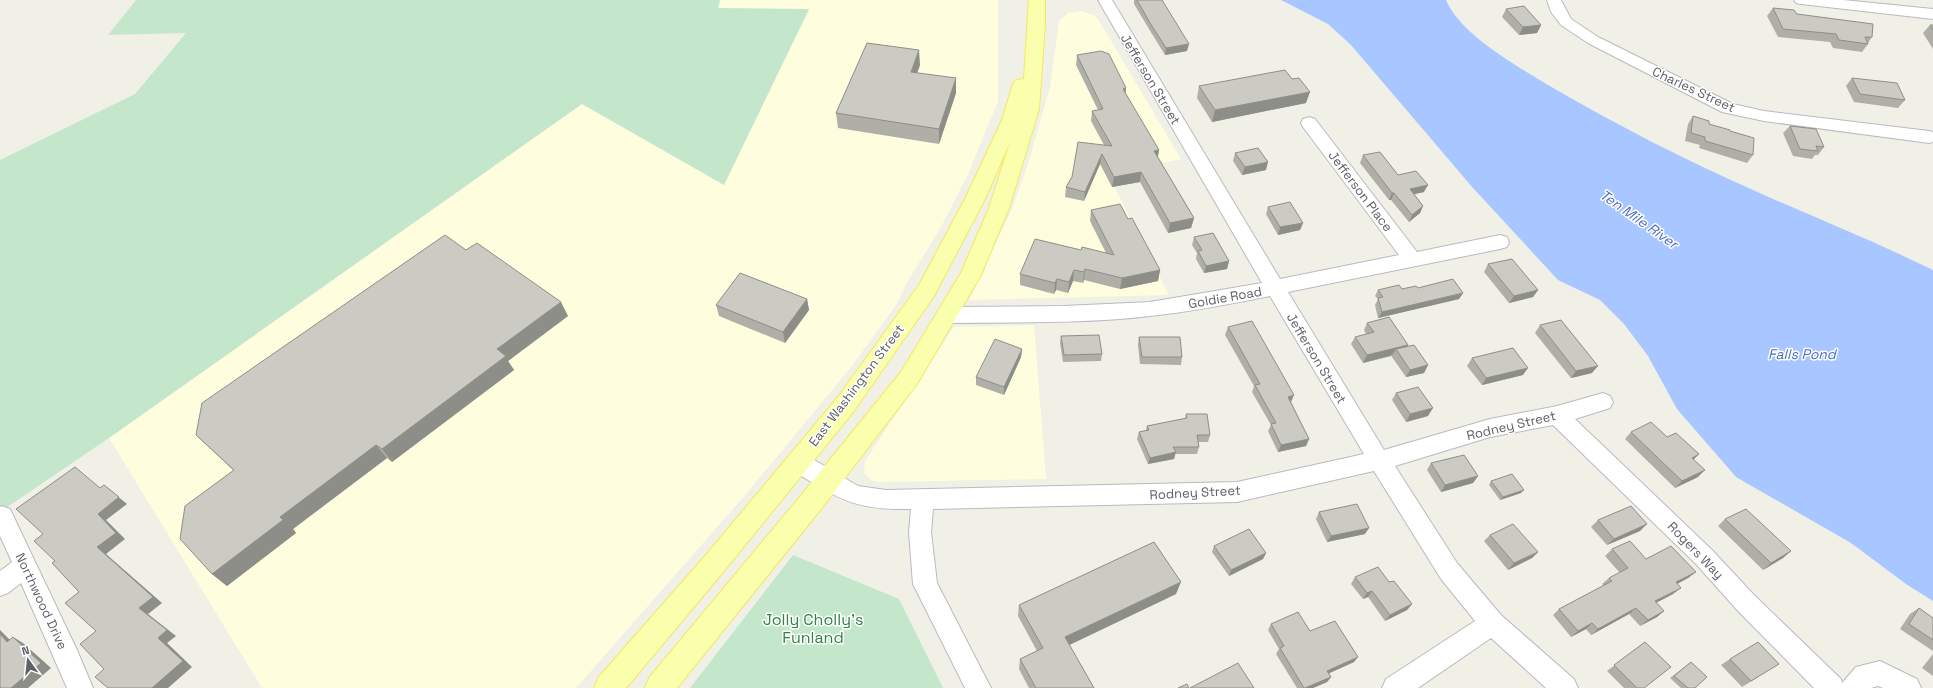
<svg xmlns="http://www.w3.org/2000/svg" width="1933" height="688" font-family="'Space Grotesk',sans-serif">
<style>
.commercial{fill:#fefede}
.green{fill:#c4e7cc}
.water{fill:#a8c6ff}
.lines{fill:none;stroke-linecap:round;stroke-linejoin:round}
.minor-casing{stroke:#b9bac0;stroke-width:2}
.major-casing{stroke:#f2e95e;stroke-width:2}
.minor{fill:#fff;fill-rule:evenodd}
.major{fill:#faffad;fill-rule:evenodd}
.wall{fill:#afafa8}
.shaded-wall{fill:#8e8e88}
.building{fill:#cbcbc3;stroke:#8e8e88}
.labels{text-anchor:middle;stroke-width:3;stroke-linejoin:round;paint-order:stroke}
.street-label{font-size:13px;fill:#5e6067;stroke:#fff}
.water-label{font-size:14px;font-style:italic;fill:#496ac5;stroke:#fff}
.near-park-label{font-size:16px;fill:#348148;stroke:#fff}
</style>
<rect width="100%" height="100%" fill="#f0f0e7"/>
<!-- commercial -->
<g class="commercial">
<path d="M 720,0 L 998,0 L 998,101 L 969,172 L 941,227 L 906,284 L 898,302 L 852,366 L 746,494 L 576,688 L 262,688 L 109,438 L 582,104 L 724,185 L 809,10 L 718,8 Z"/>
<path d="M 1081,11 L 1094,15 L 1098,19 L 1181,159 L 1108,174 L 1169,295 L 969,300 L 1012,209 L 1028,164 L 1050,87 L 1059,21 L 1068,13 Z"/>
<path d="M 1034,325 L 1046,479 L 880,482 L 873,481 L 867,476 L 864,472 L 865,461 L 954,327 Z"/>
</g>
<!-- green -->
<g class="green">
<path d="M 136,0 L 720,0 L 718,8 L 809,9 L 724,185 L 582,104 L 109,438 L 0,512 L 0,160 L 135,94 L 186,33 L 108,35 Z"/>
<path d="M 793,555 L 899,599 L 943,688 L 690,688 Z"/>
</g>
<!-- water -->
<path class="water" d="M 1281,0 L 1446,0 C 1461,36 1522,69 1555,89 C 1619,126 1685,160 1753,190 C 1813,217 1874,241 1933,270 L 1933,601 L 1906,584 L 1851,543 L 1736,477 L 1677,409 L 1648,356 L 1624,324 L 1600,300 L 1558,280 L 1473,188 L 1351,45 L 1328,24 Z"/>
<g class="lines">
<!-- minor casing -->
<g class="minor-casing">
<g id="minor">
<path d="M 1098,0 L 1112,0 L 1280,279 L 1399,255 L 1303,127 L 1301,123 L 1303,119 L 1309,117 L 1315,119 L 1417,252 L 1500,235 L 1507,237 L 1509,242 L 1507,247 L 1500,249 L 1288,292 L 1384,450 L 1490,419 L 1557,406 L 1603,393 L 1610,396 L 1613,402 L 1610,408 L 1575,419 L 1712,550 L 1754,595 L 1841,679 L 1842,683 L 1856,667 L 1880,661 L 1917,679 L 1921,688 L 1883,688 L 1878,686 L 1871,688 L 1814,688 L 1738,611 L 1696,564 L 1553,425 L 1490,437 L 1395,466 L 1457,563 L 1501,615 L 1574,679 L 1578,688 L 1546,688 L 1491,638 L 1418,688 L 1382,688 L 1386,679 L 1475,621 L 1441,579 L 1374,471 L 1237,502 L 933,509 L 931,532 L 937,583 L 991,688 L 965,688 L 913,584 L 909,532 L 911,509 C 866,510 846,504 808,480 C 800,475 791,471 787,462 L 790,455 L 798,453 L 806,455 L 858,486 L 886,490 L 1237,482 L 1364,454 L 1270,296 C 1230,304 1190,312 1150,316 C 1082,324 1014,322 946,323 L 939,320 L 936,315 L 939,310 L 946,307 L 1064,306 L 1150,302 L 1262,283 Z"/>
<path d="M 1547,0 L 1561,0 L 1571,19 L 1598,37 L 1733,104 L 1764,111 L 1929,131 L 1933,132 L 1933,142 L 1929,143 L 1764,121 L 1722,112 L 1588,43 L 1561,25 L 1551,12 Z"/>
<path d="M 1794,0 L 1843,0 L 1933,9 L 1933,19 L 1801,4 L 1796,3 Z"/>
<path d="M 2,506 L 10,509 L 77,650 L 93,688 L 67,688 L 21,583 L 8,593 L 0,596 L 0,571 L 12,562 L 0,536 L 0,507 Z"/>
</g>
</g>
<!-- major casing -->
<g class="major-casing">
<path id="major" d="M 1029,0 L 1045,0 L 1045,23 L 1039,109 L 1009,208 L 981,275 L 917,384 L 821,509 L 677,688 L 645,688 L 649,678 L 803,493 L 901,372 L 961,273 L 989,208 L 1010,142 L 985,199 L 934,296 L 854,411 L 724,571 L 626,688 L 594,688 L 598,678 L 706,555 L 838,397 L 919,285 L 965,199 L 1002,120 L 1013,84 L 1016,80 L 1024,79 Z"/>
</g>
<!-- minor -->
<use href="#minor" class="minor"/>
<!-- major -->
<use href="#major" class="major"/>
</g>
<!-- wall -->
<g class="wall">
<path d="M 1134,0 L 1162,0 L 1187,51 L 1165,55 L 1149,29 L 1134,4 Z"/>
<path d="M 1773,8 L 1797,14 L 1872,37 L 1868,43 L 1868,44 L 1862,52 L 1833,48 L 1830,42 L 1778,37 L 1767,16 Z"/>
<path d="M 1506,9 L 1541,25 L 1537,33 L 1519,35 L 1502,17 Z"/>
<path d="M 1930,25 L 1933,25 L 1933,49 L 1923,33 Z"/>
<path d="M 1077,55 L 1126,88 L 1125,93 L 1159,150 L 1158,157 L 1194,218 L 1191,228 L 1168,233 L 1140,182 L 1112,187 L 1100,164 L 1084,201 L 1065,197 L 1066,187 L 1104,145 L 1091,121 L 1092,111 L 1098,110 L 1076,65 Z"/>
<path d="M 920,65 L 917,73 L 956,93 L 939,144 L 838,128 L 836,113 Z"/>
<path d="M 1852,78 L 1905,100 L 1898,108 L 1854,102 L 1846,86 Z"/>
<path d="M 1199,86 L 1306,103 L 1212,122 L 1197,98 Z"/>
<path d="M 1693,116 L 1709,124 L 1730,131 L 1753,155 L 1747,163 L 1699,148 L 1700,145 L 1685,141 L 1688,124 Z"/>
<path d="M 1790,126 L 1824,147 L 1818,155 L 1815,155 L 1812,159 L 1793,156 L 1783,133 Z"/>
<path d="M 1235,153 L 1266,170 L 1242,175 L 1233,161 Z"/>
<path d="M 1363,155 L 1398,175 L 1424,192 L 1414,194 L 1423,206 L 1420,213 L 1409,222 L 1391,200 L 1389,200 L 1360,163 Z"/>
<path d="M 1268,207 L 1303,223 L 1300,230 L 1278,235 L 1266,214 Z"/>
<path d="M 1091,210 L 1128,219 L 1160,270 L 1158,281 L 1120,289 L 1084,280 L 1083,283 L 1073,281 L 1068,293 L 1056,290 L 1054,294 L 1020,285 L 1020,274 L 1081,250 L 1106,253 L 1090,221 Z"/>
<path d="M 1194,237 L 1229,261 L 1227,269 L 1204,273 L 1196,259 L 1197,253 L 1192,245 Z"/>
<path d="M 466,250 L 568,316 L 508,361 L 514,370 L 392,462 L 387,458 L 293,529 L 296,533 L 227,586 L 212,574 L 234,471 L 196,435 Z"/>
<path d="M 1488,264 L 1538,290 L 1533,297 L 1509,303 L 1484,272 Z"/>
<path d="M 1418,288 L 1463,293 L 1459,299 L 1378,318 L 1375,305 L 1378,299 L 1375,296 L 1378,290 Z"/>
<path d="M 807,299 L 809,310 L 785,343 L 719,316 L 716,305 Z"/>
<path d="M 1367,323 L 1408,345 L 1407,346 L 1428,365 L 1424,373 L 1406,377 L 1392,357 L 1392,356 L 1363,363 L 1351,344 L 1355,337 L 1366,334 L 1364,330 Z"/>
<path d="M 1540,325 L 1592,373 L 1571,378 L 1535,333 Z"/>
<path d="M 1228,327 L 1291,402 L 1309,439 L 1306,446 L 1278,452 L 1268,431 L 1271,425 L 1252,392 L 1254,386 L 1225,335 Z"/>
<path d="M 1061,336 L 1102,354 L 1101,361 L 1063,362 L 1060,343 Z"/>
<path d="M 1139,337 L 1182,357 L 1181,365 L 1140,364 L 1138,345 Z"/>
<path d="M 1022,349 L 1021,357 L 1004,395 L 976,385 L 976,377 Z"/>
<path d="M 1472,358 L 1523,375 L 1482,385 L 1467,366 Z"/>
<path d="M 1396,393 L 1428,416 L 1406,422 L 1392,400 Z"/>
<path d="M 1186,414 L 1210,435 L 1208,442 L 1199,442 L 1199,447 L 1197,454 L 1175,454 L 1174,459 L 1148,464 L 1137,439 L 1139,432 L 1146,430 L 1147,426 L 1185,419 Z"/>
<path d="M 1631,432 L 1667,437 L 1699,454 L 1694,459 L 1698,477 L 1675,488 L 1625,439 Z"/>
<path d="M 1431,463 L 1478,476 L 1473,483 L 1441,492 L 1427,470 Z"/>
<path d="M 1491,481 L 1521,493 L 1500,500 L 1489,485 Z"/>
<path d="M 1319,512 L 1365,534 L 1327,542 L 1316,519 Z"/>
<path d="M 1725,519 L 1791,551 L 1783,558 L 1763,570 L 1718,526 Z"/>
<path d="M 1598,520 L 1640,531 L 1607,545 L 1591,527 Z"/>
<path d="M 1490,535 L 1538,552 L 1532,558 L 1508,570 L 1484,541 Z"/>
<path d="M 1214,546 L 1266,553 L 1263,559 L 1229,576 L 1212,552 Z"/>
<path d="M 1612,549 L 1646,559 L 1696,572 L 1688,578 L 1677,584 L 1673,594 L 1656,603 L 1664,611 L 1657,617 L 1640,626 L 1629,614 L 1591,635 L 1586,629 L 1571,637 L 1553,615 L 1559,609 L 1604,586 L 1602,584 L 1609,578 L 1620,573 L 1605,556 Z"/>
<path d="M 1355,577 L 1389,582 L 1412,604 L 1407,610 L 1385,621 L 1368,597 L 1363,599 L 1351,584 Z"/>
<path d="M 1176,594 L 1069,645 L 1094,688 L 1029,688 L 1019,669 L 1020,659 L 1037,651 L 1018,616 L 1019,605 Z"/>
<path d="M 1919,608 L 1933,618 L 1933,651 L 1900,629 L 1910,614 Z"/>
<path d="M 1271,624 L 1310,631 L 1354,662 L 1329,673 L 1331,677 L 1327,682 L 1313,688 L 1297,688 L 1276,654 L 1279,649 L 1268,630 Z"/>
<path d="M 1645,642 L 1644,688 L 1624,688 L 1607,671 Z"/>
<path d="M 1933,654 L 1933,676 L 1922,668 Z"/>
<path d="M 1730,659 L 1779,664 L 1742,687 L 1721,665 Z"/>
<path d="M 1691,662 L 1695,688 L 1681,688 L 1670,678 Z"/>
</g>
<!-- shaded-wall -->
<g class="shaded-wall">
<path d="M 1541,25 L 1537,33 L 1519,35 L 1523,27 Z"/>
<path d="M 1189,44 L 1187,51 L 1165,55 L 1166,48 Z"/>
<path d="M 919,50 L 920,65 L 912,87 L 911,72 Z"/>
<path d="M 956,78 L 956,93 L 939,144 L 939,129 Z"/>
<path d="M 1126,88 L 1125,98 L 1123,89 Z"/>
<path d="M 1310,92 L 1306,103 L 1212,122 L 1215,110 Z"/>
<path d="M 1159,150 L 1157,160 L 1154,151 Z"/>
<path d="M 1102,154 L 1100,164 L 1084,201 L 1085,192 Z"/>
<path d="M 1268,162 L 1266,170 L 1242,175 L 1245,167 Z"/>
<path d="M 1141,172 L 1140,182 L 1112,187 L 1114,177 Z"/>
<path d="M 1428,185 L 1424,192 L 1406,196 L 1410,189 Z"/>
<path d="M 1392,193 L 1394,193 L 1391,200 L 1389,200 Z"/>
<path d="M 1423,206 L 1420,213 L 1409,222 L 1412,215 Z"/>
<path d="M 1194,218 L 1191,228 L 1168,233 L 1170,223 Z"/>
<path d="M 1303,223 L 1300,230 L 1278,235 L 1280,227 Z"/>
<path d="M 1229,261 L 1227,269 L 1204,273 L 1206,266 Z"/>
<path d="M 1085,269 L 1084,280 L 1083,283 L 1084,272 Z"/>
<path d="M 1074,270 L 1073,281 L 1068,293 L 1069,282 Z"/>
<path d="M 1160,270 L 1158,281 L 1120,289 L 1122,278 Z"/>
<path d="M 1057,279 L 1056,290 L 1054,294 L 1055,283 Z"/>
<path d="M 1538,290 L 1533,297 L 1509,303 L 1514,296 Z"/>
<path d="M 1463,293 L 1459,299 L 1378,318 L 1382,312 Z"/>
<path d="M 807,299 L 809,310 L 785,343 L 783,332 Z"/>
<path d="M 561,302 L 568,316 L 508,361 L 514,370 L 392,462 L 382,449 L 497,349 Z"/>
<path d="M 1408,345 L 1404,353 L 1396,349 L 1392,355 L 1363,363 L 1367,355 Z"/>
<path d="M 1022,349 L 1021,357 L 1004,395 L 1004,387 Z"/>
<path d="M 1428,365 L 1424,373 L 1406,377 L 1410,370 Z"/>
<path d="M 1598,366 L 1592,373 L 1571,378 L 1576,371 Z"/>
<path d="M 1528,368 L 1523,375 L 1482,385 L 1486,378 Z"/>
<path d="M 1294,395 L 1291,402 L 1288,397 Z"/>
<path d="M 1433,408 L 1428,416 L 1406,422 L 1410,414 Z"/>
<path d="M 1309,439 L 1306,446 L 1278,452 L 1281,445 Z"/>
<path d="M 376,445 L 387,458 L 293,529 L 296,533 L 227,586 L 212,574 L 280,517 Z"/>
<path d="M 1176,452 L 1174,459 L 1148,464 L 1150,458 Z"/>
<path d="M 1699,454 L 1692,461 L 1692,458 Z"/>
<path d="M 1705,470 L 1698,477 L 1675,488 L 1682,481 Z"/>
<path d="M 1478,476 L 1473,483 L 1441,492 L 1445,485 Z"/>
<path d="M 104,485 L 127,504 L 106,520 L 125,539 L 106,554 L 162,603 L 148,614 L 176,636 L 167,643 L 192,667 L 168,688 L 152,688 L 158,638 L 97,547 L 98,514 Z"/>
<path d="M 1524,490 L 1521,493 L 1500,500 L 1503,497 Z"/>
<path d="M 1647,524 L 1640,531 L 1607,545 L 1614,539 Z"/>
<path d="M 1369,528 L 1365,534 L 1327,542 L 1331,536 Z"/>
<path d="M 1791,551 L 1783,558 L 1763,570 L 1771,563 Z"/>
<path d="M 1538,552 L 1532,558 L 1508,570 L 1514,563 Z"/>
<path d="M 1266,553 L 1263,559 L 1229,576 L 1231,570 Z"/>
<path d="M 1696,572 L 1688,578 L 1668,589 L 1676,582 Z"/>
<path d="M 1181,582 L 1176,594 L 1063,648 L 1065,637 Z"/>
<path d="M 1681,588 L 1673,594 L 1648,607 L 1655,601 Z"/>
<path d="M 1372,591 L 1368,597 L 1363,599 L 1367,593 Z"/>
<path d="M 1412,604 L 1407,610 L 1385,621 L 1390,615 Z"/>
<path d="M 1636,608 L 1629,614 L 1591,635 L 1598,629 Z"/>
<path d="M 1664,611 L 1657,617 L 1640,626 L 1648,620 Z"/>
<path d="M 1592,623 L 1586,629 L 1571,637 L 1578,631 Z"/>
<path d="M 0,630 L 18,648 L 7,642 L 0,634 Z"/>
<path d="M 13,637 L 23,643 L 51,668 L 28,688 L 11,688 Z"/>
<path d="M 1358,657 L 1354,662 L 1323,676 L 1327,671 Z"/>
<path d="M 1331,677 L 1327,682 L 1313,688 L 1305,688 Z"/>
</g>
<!-- building -->
<g class="building">
<path d="M 1137,0 L 1162,0 L 1189,44 L 1166,48 L 1150,23 Z"/>
<path d="M 1524,6 L 1541,25 L 1523,27 L 1506,9 Z"/>
<path d="M 1773,8 L 1794,10 L 1797,14 L 1873,24 L 1872,37 L 1865,37 L 1868,44 L 1839,40 L 1836,34 L 1783,29 Z"/>
<path d="M 1930,25 L 1933,25 L 1933,30 Z"/>
<path d="M 867,43 L 919,50 L 911,72 L 956,78 L 939,129 L 836,113 Z"/>
<path d="M 1101,51 L 1109,54 L 1126,88 L 1123,89 L 1159,150 L 1154,151 L 1194,218 L 1170,223 L 1141,172 L 1114,177 L 1102,154 L 1085,192 L 1066,187 L 1072,177 L 1078,142 L 1112,146 L 1092,111 L 1103,109 L 1077,55 Z"/>
<path d="M 1285,70 L 1292,79 L 1299,78 L 1310,92 L 1215,110 L 1199,86 Z"/>
<path d="M 1852,78 L 1897,83 L 1905,100 L 1860,94 Z"/>
<path d="M 1693,116 L 1709,121 L 1709,124 L 1730,130 L 1730,131 L 1754,138 L 1753,155 L 1705,141 L 1705,137 L 1691,133 Z"/>
<path d="M 1790,126 L 1816,129 L 1824,147 L 1816,146 L 1818,151 L 1800,149 Z"/>
<path d="M 1258,148 L 1268,162 L 1245,167 L 1235,153 Z"/>
<path d="M 1380,152 L 1398,175 L 1416,171 L 1428,185 L 1410,189 L 1423,206 L 1412,215 L 1394,193 L 1392,193 L 1363,155 Z"/>
<path d="M 1290,202 L 1303,223 L 1280,227 L 1268,207 Z"/>
<path d="M 1120,204 L 1128,219 L 1132,218 L 1160,270 L 1122,278 L 1085,269 L 1084,272 L 1074,270 L 1069,282 L 1057,279 L 1055,283 L 1020,274 L 1035,239 L 1081,250 L 1082,247 L 1114,255 L 1091,210 Z"/>
<path d="M 1213,233 L 1229,261 L 1206,266 L 1198,251 L 1202,250 L 1194,237 Z"/>
<path d="M 445,235 L 466,250 L 477,243 L 561,302 L 497,349 L 506,356 L 382,449 L 376,445 L 280,517 L 283,520 L 212,574 L 180,539 L 185,506 L 234,470 L 196,435 L 202,403 Z"/>
<path d="M 1512,259 L 1538,290 L 1514,296 L 1488,264 Z"/>
<path d="M 740,273 L 807,299 L 783,332 L 716,305 Z"/>
<path d="M 1453,279 L 1463,293 L 1382,312 L 1378,298 L 1383,297 L 1378,290 L 1399,285 L 1402,289 L 1416,286 L 1418,288 Z"/>
<path d="M 1389,317 L 1408,345 L 1367,355 L 1355,337 L 1374,332 L 1367,323 Z"/>
<path d="M 1561,320 L 1598,366 L 1576,371 L 1540,325 Z"/>
<path d="M 1252,321 L 1294,395 L 1288,397 L 1309,439 L 1281,445 L 1271,424 L 1276,423 L 1255,385 L 1260,384 L 1228,327 Z"/>
<path d="M 1099,335 L 1102,354 L 1064,355 L 1061,336 Z"/>
<path d="M 1139,337 L 1180,337 L 1182,357 L 1142,357 Z"/>
<path d="M 995,339 L 1022,349 L 1004,387 L 976,377 Z"/>
<path d="M 1414,345 L 1428,365 L 1410,370 L 1396,349 Z"/>
<path d="M 1513,348 L 1528,368 L 1486,378 L 1472,358 Z"/>
<path d="M 1418,387 L 1433,408 L 1410,414 L 1396,393 Z"/>
<path d="M 1186,414 L 1207,414 L 1210,435 L 1197,435 L 1199,447 L 1173,447 L 1176,452 L 1150,458 L 1139,432 L 1149,430 L 1147,426 L 1187,418 Z"/>
<path d="M 1651,422 L 1667,437 L 1676,433 L 1699,454 L 1692,458 L 1705,470 L 1682,481 L 1631,432 Z"/>
<path d="M 1464,455 L 1478,476 L 1445,485 L 1431,463 Z"/>
<path d="M 75,467 L 100,488 L 104,485 L 119,497 L 98,514 L 116,533 L 97,547 L 153,597 L 139,608 L 167,630 L 158,638 L 183,661 L 152,688 L 108,688 L 95,677 L 104,669 L 80,644 L 96,631 L 65,603 L 79,592 L 52,563 L 55,561 L 34,541 L 43,534 L 16,509 Z"/>
<path d="M 1512,474 L 1524,490 L 1503,497 L 1491,481 Z"/>
<path d="M 1357,504 L 1369,528 L 1331,536 L 1319,512 Z"/>
<path d="M 1631,506 L 1647,524 L 1614,539 L 1598,520 Z"/>
<path d="M 1746,509 L 1791,551 L 1771,563 L 1725,519 Z"/>
<path d="M 1513,524 L 1538,552 L 1514,563 L 1490,535 Z"/>
<path d="M 1249,529 L 1266,553 L 1231,570 L 1214,546 Z"/>
<path d="M 1630,541 L 1646,559 L 1671,546 L 1696,572 L 1676,582 L 1681,588 L 1655,601 L 1664,611 L 1648,620 L 1636,608 L 1598,629 L 1592,623 L 1578,631 L 1559,609 L 1612,581 L 1609,578 L 1628,568 L 1612,549 Z"/>
<path d="M 1154,542 L 1181,582 L 1065,637 L 1094,688 L 1036,688 L 1020,659 L 1043,648 L 1019,605 Z"/>
<path d="M 1378,567 L 1389,582 L 1394,581 L 1412,604 L 1390,615 L 1372,591 L 1367,593 L 1355,577 Z"/>
<path d="M 1919,608 L 1933,618 L 1933,640 L 1909,624 Z"/>
<path d="M 1298,612 L 1310,631 L 1335,621 L 1358,657 L 1327,671 L 1331,677 L 1305,688 L 1304,688 L 1280,648 L 1284,646 L 1271,624 Z"/>
<path d="M 0,634 L 7,642 L 13,637 L 41,663 L 11,688 L 0,688 Z"/>
<path d="M 1645,642 L 1671,667 L 1644,688 L 1637,688 L 1614,665 Z"/>
<path d="M 1758,642 L 1779,664 L 1751,681 L 1730,659 Z"/>
<path d="M 1691,662 L 1707,677 L 1695,688 L 1688,688 L 1674,676 Z"/>
<path d="M 1238,663 L 1254,688 L 1190,688 Z"/>
<path d="M 1187,684 L 1189,688 L 1178,688 Z"/>
</g>
<g class="labels">
<!-- street labels -->
<g class="street-label">
<text transform="translate(1151 79) rotate(59)" y="5">Jefferson Street</text>
<text transform="translate(1694 89) rotate(25)" y="5">Charles Street</text>
<text transform="translate(1361 191) rotate(53)" y="5">Jefferson Place</text>
<text transform="translate(1225 297) rotate(-10)" y="5">Goldie Road</text>
<text transform="translate(1317 358) rotate(59)" y="5">Jefferson Street</text>
<text transform="translate(856 385) rotate(-53)" y="5">East Washington Street</text>
<text transform="translate(1511 425) rotate(-13)" y="5">Rodney Street</text>
<text transform="translate(1195 492) rotate(-3)" y="5">Rodney Street</text>
<text transform="translate(1696 550) rotate(46)" y="5">Rogers Way</text>
<text transform="translate(42 601) rotate(65)" y="5">Northwood Drive</text>
</g>
<!-- water labels -->
<g class="water-label">
<text transform="translate(1639 219) rotate(35)" y="5">Ten Mile River</text>
<text x="1802" y="359">Falls Pond</text>
</g>
<!-- near-park labels -->
<g class="near-park-label">
<text x="813" y="625">Jolly Cholly's<tspan x="813" dy="18">Funland</tspan></text>
</g>
</g>
<!-- north arrow -->
<g transform="translate(28 660) rotate(345)" stroke="#ffffff" stroke-width="3" paint-order="stroke">
<path d="M0-3L7 15L0 10L-7 15Z" fill="#5e6067"/>
<text y="-6" font-size="11" font-weight="bold" text-anchor="middle" fill="#5e6067">N</text>
</g>
</svg>
